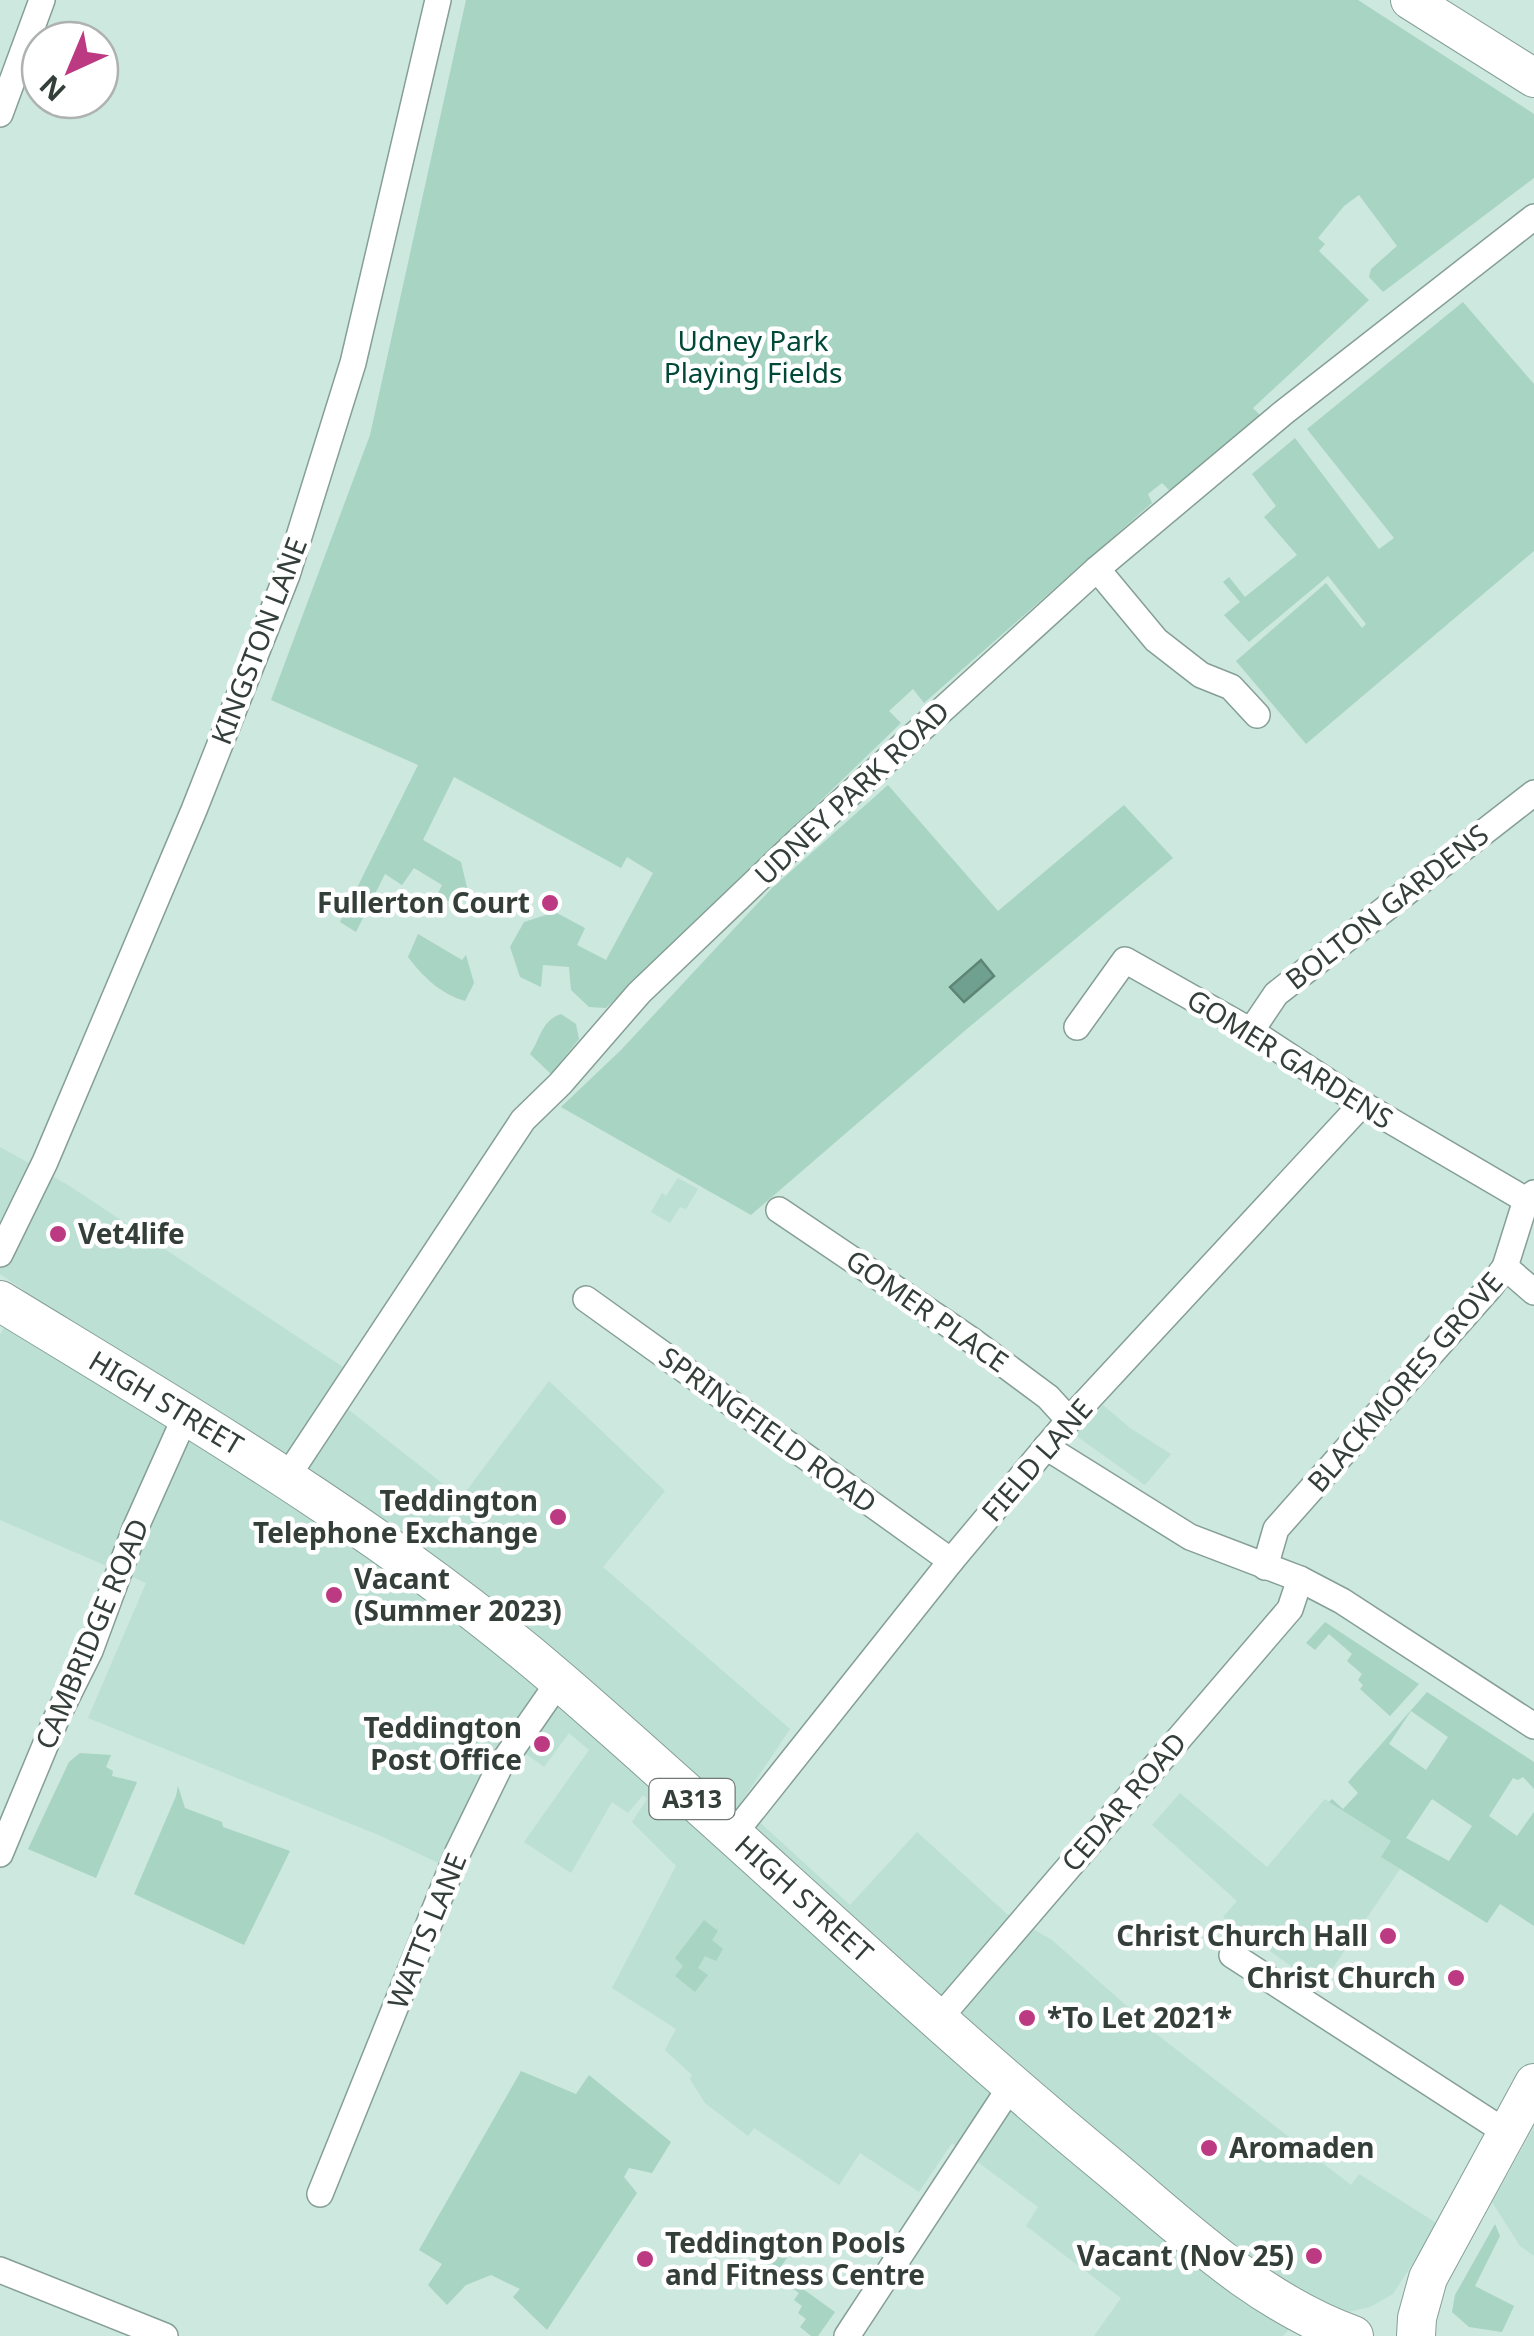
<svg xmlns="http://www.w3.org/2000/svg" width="1534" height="2336" font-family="'Noto Sans',sans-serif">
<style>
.built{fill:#bce0d3}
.green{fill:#a8d4c4;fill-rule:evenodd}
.water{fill:#70a190;stroke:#5e8476;stroke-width:2.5}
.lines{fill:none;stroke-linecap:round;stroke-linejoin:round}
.minor-casing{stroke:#869f96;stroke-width:28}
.secondary-casing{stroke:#869f96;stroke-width:40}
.primary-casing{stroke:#869f96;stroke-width:42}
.minor{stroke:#fff;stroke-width:25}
.secondary{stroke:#fff;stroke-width:38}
.primary{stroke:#fff;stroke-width:40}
.poi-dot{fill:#bc3a82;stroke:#fff;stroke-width:4}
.labels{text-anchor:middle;stroke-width:9;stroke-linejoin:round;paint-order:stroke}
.shield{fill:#fff;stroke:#717975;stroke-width:2.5}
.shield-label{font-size:25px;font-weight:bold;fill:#343f3a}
.park-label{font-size:28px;fill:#004837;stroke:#fff}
.street-label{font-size:28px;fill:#343f3a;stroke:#fff}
.poi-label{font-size:28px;font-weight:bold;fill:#343f3a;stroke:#fff;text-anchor:end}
</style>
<rect width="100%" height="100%" fill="#cde8de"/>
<!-- built -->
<g class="built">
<path d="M 0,1147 L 68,1185 L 343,1367 L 349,1410 L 461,1498 L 549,1381 L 665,1491 L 603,1567 L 790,1729 L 740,1804 L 850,1905 L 917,1832 L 1007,1914 L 1052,1940 L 1138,2016 L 1137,2019 L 1351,2185 L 1359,2174 L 1438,2224 L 1393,2294 L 1370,2307 L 1348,2312 L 1316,2298 L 1283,2336 L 1094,2336 L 1121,2298 L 1026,2226 L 1038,2207 L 952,2143 L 919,2192 L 860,2153 L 839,2185 L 754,2128 L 748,2136 L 705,2103 L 690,2079 L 692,2075 L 665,2050 L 676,2029 L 612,1988 L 676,1866 L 632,1822 L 647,1799 L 643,1795 L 628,1813 L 612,1802 L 571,1873 L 524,1842 L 589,1750 L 569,1733 L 544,1767 L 522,1751 L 462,1874 L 381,1836 L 88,1718 L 146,1583 L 0,1520 L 0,1335 L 25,1291 L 0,1274 Z"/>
<path d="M 678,1178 L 698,1189 L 686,1209 L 680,1207 L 670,1223 L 651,1212 L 662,1193 L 666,1196 Z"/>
<path d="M 1103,1405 L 1130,1428 L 1171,1454 L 1145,1485 L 1075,1435 Z"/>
<path d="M 1180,1793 L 1267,1867 L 1325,1799 L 1392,1841 L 1382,1857 L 1400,1869 L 1320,1987 L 1223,1917 L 1237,1901 L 1152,1825 Z"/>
<path d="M 1534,2127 L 1534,2256 L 1520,2246 L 1492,2202 Z"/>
</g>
<!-- green -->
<g class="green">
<path d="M 466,0 L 1358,0 L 1534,114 L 1534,178 L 1383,292 L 1369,277 L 1371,269 L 1397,246 L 1359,195 L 1344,206 L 1318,238 L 1325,244 L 1319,251 L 1369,300 L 1253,408 L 1261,416 L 1170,491 L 1162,483 L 1148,494 L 1152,503 L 924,703 L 913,689 L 889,711 L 901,723 L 606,1008 L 589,1007 L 571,990 L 569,967 L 543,965 L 541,987 L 520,977 L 510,947 L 524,922 L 555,912 L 585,928 L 577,945 L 606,960 L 653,873 L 627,857 L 621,868 L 454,777 L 423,840 L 461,862 L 468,892 L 459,907 L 437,895 L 442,885 L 414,868 L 402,885 L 385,874 L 356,932 L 340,922 L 418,765 L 271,700 L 370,435 Z"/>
<path d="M 1463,302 L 1534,384 L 1534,551 L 1306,744 L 1236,661 L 1326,583 L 1362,628 L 1366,624 L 1328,576 L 1249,642 L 1224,615 L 1240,602 L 1223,582 L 1229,577 L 1245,597 L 1297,555 L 1264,517 L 1276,506 L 1252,474 L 1295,438 L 1379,549 L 1394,538 L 1307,429 Z"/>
<path d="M 888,785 L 998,911 L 1124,805 L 1173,858 L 968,1028 L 751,1215 L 561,1107 L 621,1050 L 772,888 Z"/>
<path d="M 418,934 L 462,960 L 466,955 L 474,983 L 465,1001 C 441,994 423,977 408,957 Z"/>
<path d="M 561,1014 L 576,1024 L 579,1039 L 551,1074 L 530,1054 C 541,1038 541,1021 561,1014 Z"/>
<path d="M 1325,1622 L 1419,1684 L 1390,1716 L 1360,1689 L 1363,1685 L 1358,1680 L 1362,1674 L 1347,1661 L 1352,1654 L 1329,1634 L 1315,1650 L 1306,1643 Z"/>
<path d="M 1427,1692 L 1534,1762 L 1534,1789 L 1523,1777 L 1518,1780 L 1513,1778 L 1489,1816 L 1517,1836 L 1534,1812 L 1534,1926 L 1500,1904 L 1487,1923 L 1381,1857 L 1391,1841 L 1329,1802 L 1332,1799 L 1343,1809 L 1358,1793 L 1348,1782 ZM 1411,1711 L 1448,1737 L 1426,1770 L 1389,1744 ZM 1432,1799 L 1472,1826 L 1449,1861 L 1406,1838 Z"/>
<path d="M 80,1753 L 111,1755 L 106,1767 L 113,1771 L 112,1776 L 137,1782 L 96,1878 L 28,1849 L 69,1762 Z"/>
<path d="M 178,1786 L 185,1808 L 222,1822 L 223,1827 L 290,1851 L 244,1945 L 134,1894 L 176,1796 Z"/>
<path d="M 704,1920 L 718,1931 L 712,1940 L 723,1949 L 716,1961 L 705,1956 L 698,1968 L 708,1975 L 695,1992 L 675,1976 L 683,1966 L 675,1958 Z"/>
<path d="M 521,2071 L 576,2094 L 589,2075 L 671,2142 L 652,2173 L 629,2168 L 624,2177 L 637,2193 L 547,2330 L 513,2297 L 520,2289 L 491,2275 L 466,2285 L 447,2305 L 428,2285 L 442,2264 L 419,2250 Z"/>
<path d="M 1495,2224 L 1500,2236 L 1475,2286 L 1514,2306 L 1502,2332 L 1469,2327 L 1452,2312 L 1455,2295 Z"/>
<path d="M 789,2255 L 778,2271 L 835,2312 L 818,2336 L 811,2336 L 800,2327 L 806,2319 L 798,2313 L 802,2306 L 794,2300 L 799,2293 L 762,2266 L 763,2259 Z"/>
</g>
<!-- water -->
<path class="water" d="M 981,960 L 994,976 L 964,1002 L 950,987 Z"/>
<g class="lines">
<!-- minor casing -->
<g class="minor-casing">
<g id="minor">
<path d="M 0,114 L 42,0"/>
<path d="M 1097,569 L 1156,640 L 1201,675 L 1231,687 L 1257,715"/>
<path d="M 1077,1027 L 1125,960 L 1251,1031 L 1362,1104 L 1526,1200"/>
<path d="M 1251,1031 L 1276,994 L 1534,793"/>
<path d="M 779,1210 L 970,1339 L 1048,1397 L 1069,1420"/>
<path d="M 0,1254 L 45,1162 L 194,810 L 287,575 L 353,363 L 438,0"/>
<path d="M 1505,1267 L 1534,1292"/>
<path d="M 586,1299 L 951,1561"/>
<path d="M 1046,1447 L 1190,1537 L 1300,1579 L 1342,1601 L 1534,1726"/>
<path d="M 287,1477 L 523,1120 L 560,1084 L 639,993 L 797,842 L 1097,569 L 1283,413 L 1534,217"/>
<path d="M 1265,1567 L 1276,1529 L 1491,1286 L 1505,1267 L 1526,1200 L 1534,1193"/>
<path d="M 733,1835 L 951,1561 L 1069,1420 L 1362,1104"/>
<path d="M 0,1854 L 57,1717 L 90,1651 L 135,1529 L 186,1415"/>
<path d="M 1232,1955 L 1507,2133"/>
<path d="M 937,2021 L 1290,1609 L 1300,1579"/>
<path d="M 320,2194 L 458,1852 L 499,1768 L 560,1680"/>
<path d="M 0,2270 L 165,2336"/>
<path d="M 847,2336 L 1011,2086"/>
</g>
</g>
<!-- secondary casing -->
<g class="secondary-casing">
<g id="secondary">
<path d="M 1410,0 L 1534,78"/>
<path d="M 1416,2336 L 1417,2318 L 1428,2278 L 1534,2083"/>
</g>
</g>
<!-- primary casing -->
<g class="primary-casing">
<path id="primary" d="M 0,1301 C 193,1419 389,1533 561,1682 C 745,1841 920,2011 1108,2166 C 1185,2230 1258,2302 1353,2336"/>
</g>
<!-- minor -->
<use href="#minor" class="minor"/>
<!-- secondary -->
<use href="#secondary" class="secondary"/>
<!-- primary -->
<use href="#primary" class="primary"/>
</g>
<!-- markers -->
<g class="poi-dot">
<circle cx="550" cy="903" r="10"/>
<circle cx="58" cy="1234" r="10"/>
<circle cx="558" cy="1517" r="10"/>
<circle cx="334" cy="1595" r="10"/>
<circle cx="542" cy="1744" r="10"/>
<circle cx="1388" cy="1936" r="10"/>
<circle cx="1456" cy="1978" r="10"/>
<circle cx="1027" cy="2018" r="10"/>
<circle cx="1209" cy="2148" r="10"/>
<circle cx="1314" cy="2256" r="10"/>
<circle cx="645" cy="2259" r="10"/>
</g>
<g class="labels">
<!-- shield labels -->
<rect class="shield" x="649.5" y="1779" width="85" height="40" rx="8"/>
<g class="shield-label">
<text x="692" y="1808">A313</text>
</g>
<!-- park labels -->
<g class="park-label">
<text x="753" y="351">Udney Park<tspan x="753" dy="32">Playing Fields</tspan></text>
</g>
<!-- street labels -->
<g class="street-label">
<text transform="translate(259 641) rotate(-69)" y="10">KINGSTON LANE</text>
<text transform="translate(852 793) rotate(-43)" y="10">UDNEY PARK ROAD</text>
<text transform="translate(1387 907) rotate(-38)" y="10">BOLTON GARDENS</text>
<text transform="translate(1290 1059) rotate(32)" y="10">GOMER GARDENS</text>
<text transform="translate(927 1311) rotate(35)" y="10">GOMER PLACE</text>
<text transform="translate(1405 1382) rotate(-49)" y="10">BLACKMORES GROVE</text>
<text transform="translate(166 1403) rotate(31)" y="10">HIGH STREET</text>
<text transform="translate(768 1430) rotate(36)" y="10">SPRINGFIELD ROAD</text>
<text transform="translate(1037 1460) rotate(-49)" y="10">FIELD LANE</text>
<text transform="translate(92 1634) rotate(-67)" y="10">CAMBRIDGE ROAD</text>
<text transform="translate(1124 1802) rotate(-49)" y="10">CEDAR ROAD</text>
<text transform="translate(804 1899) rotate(42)" y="10">HIGH STREET</text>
<text transform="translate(427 1931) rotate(-68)" y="10">WATTS LANE</text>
</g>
<!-- poi labels -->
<g class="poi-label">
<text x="530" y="913">Fullerton Court</text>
<text x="78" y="1244" text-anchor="start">Vet4life</text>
<text x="538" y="1511">Teddington<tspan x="538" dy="32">Telephone Exchange</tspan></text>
<text x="354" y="1589" text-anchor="start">Vacant<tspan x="354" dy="32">(Summer 2023)</tspan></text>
<text x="522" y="1738">Teddington<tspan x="522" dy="32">Post Office</tspan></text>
<text x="1368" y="1946">Christ Church Hall</text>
<text x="1436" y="1988">Christ Church</text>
<text x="1047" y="2028" text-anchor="start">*To Let 2021*</text>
<text x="1229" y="2158" text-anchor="start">Aromaden</text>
<text x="665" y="2253" text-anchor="start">Teddington Pools<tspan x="665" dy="32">and Fitness Centre</tspan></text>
<text x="1294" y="2266">Vacant (Nov 25)</text>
</g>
</g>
<!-- north arrow -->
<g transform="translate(70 70) rotate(224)"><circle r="48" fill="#ffffff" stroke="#aeb2b0" stroke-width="2.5"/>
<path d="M0-8L18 38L0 25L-18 38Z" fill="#bc3a82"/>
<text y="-15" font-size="28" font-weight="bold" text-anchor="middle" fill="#343f3a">N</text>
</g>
</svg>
